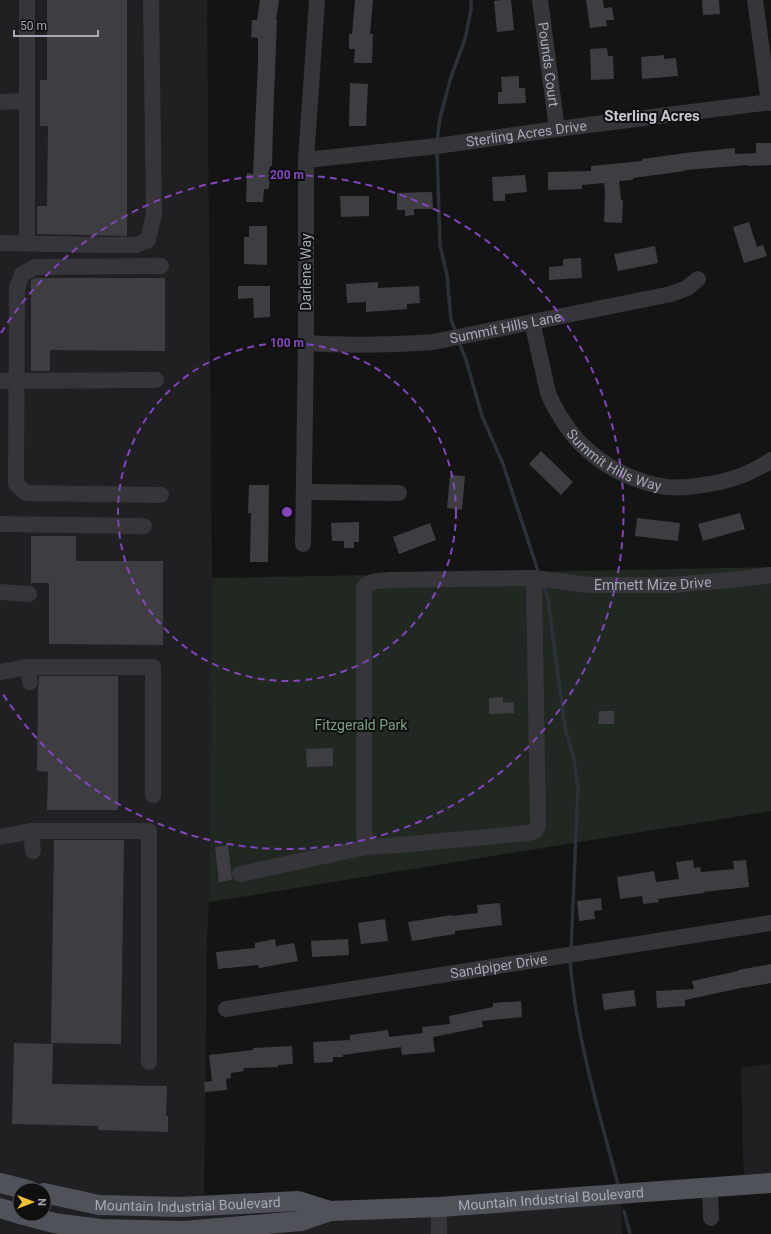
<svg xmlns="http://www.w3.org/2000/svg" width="771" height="1234" font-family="Roboto,sans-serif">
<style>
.built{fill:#202022;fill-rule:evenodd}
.green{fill:#202821}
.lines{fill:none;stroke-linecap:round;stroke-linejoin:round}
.stream{stroke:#2a3139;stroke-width:3.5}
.building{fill:#3e3e42}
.minor{stroke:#35353a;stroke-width:16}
.major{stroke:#505259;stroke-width:20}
.ring{fill:none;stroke:#8345bd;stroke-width:2;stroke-dasharray:7 5}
.labels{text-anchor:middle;stroke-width:4;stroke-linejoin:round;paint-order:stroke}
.street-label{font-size:14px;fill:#a5a9b6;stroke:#0f0f10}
.park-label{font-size:14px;fill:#7ca181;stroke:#0f0f10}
.neighbourhood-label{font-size:15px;font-weight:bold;fill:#c6c8d2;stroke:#0f0f10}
.centre{fill:#8345bd;stroke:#0f0f10;stroke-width:2}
.ring-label{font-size:12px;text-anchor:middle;font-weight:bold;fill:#8345bd;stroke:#0f0f10;stroke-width:4;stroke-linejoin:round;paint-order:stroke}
</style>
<rect width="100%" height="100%" fill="#141415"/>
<!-- built -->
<g class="built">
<path d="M 0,0 L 207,0 L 212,578 L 209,902 L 207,937 L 204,1210 L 621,1192 L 622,1234 L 0,1234 ZM 20,1190 L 44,1190 L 44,1214 L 20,1214 Z"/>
<path d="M 771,1064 L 771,1182 L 744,1184 L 741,1068 Z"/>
</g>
<!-- green -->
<path class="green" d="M 771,567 L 771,811 L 209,902 L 212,578 Z"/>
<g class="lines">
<!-- stream -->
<g class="stream">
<path d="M 437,142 L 440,118 L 451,77 L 465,39 L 471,10 L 471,0"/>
<path d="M 437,150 L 440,245 L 447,275 L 451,320 L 456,332"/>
<path d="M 459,342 L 466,360 L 482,416 L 503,464 L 539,574"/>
<path d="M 543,584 L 548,599 L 565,728 L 574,759 L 578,788 L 571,950"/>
<path d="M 570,960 C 576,1037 599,1113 619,1188"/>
<path d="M 624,1211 L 630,1234"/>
</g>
</g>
<!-- building -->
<g class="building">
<path d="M 47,0 L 127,0 L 127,236 L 37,234 L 37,206 L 47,206 L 48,126 L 40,126 L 40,80 L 47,80 Z"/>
<path d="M 260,0 L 279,0 L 276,20 L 277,20 L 273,123 L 272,166 L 270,166 L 269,189 L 264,189 L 263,202 L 246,202 L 247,173 L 253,174 L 258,62 L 258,38 L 251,37 L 252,20 L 257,20 Z"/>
<path d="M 355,0 L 373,0 L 370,34 L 373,34 L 372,63 L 354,63 L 355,49 L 349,49 L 349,34 L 352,34 Z"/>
<path d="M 502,0 L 511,0 L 514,30 L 497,32 L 494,1 Z"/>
<path d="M 586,0 L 603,0 L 604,8 L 612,7 L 614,20 L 606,20 L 607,26 L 590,28 Z"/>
<path d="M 702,0 L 719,0 L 720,14 L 703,15 Z"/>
<path d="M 607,48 L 608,56 L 613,56 L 614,79 L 591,80 L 590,49 Z"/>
<path d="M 664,55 L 664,59 L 676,58 L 678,76 L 642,79 L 641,57 Z"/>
<path d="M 519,76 L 519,88 L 525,88 L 526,103 L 498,104 L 498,92 L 502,92 L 501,77 Z"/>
<path d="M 350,83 L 368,84 L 366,126 L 349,126 Z"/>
<path d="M 756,143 L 771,143 L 771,165 L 748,166 L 748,165 L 685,170 L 685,171 L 633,178 L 633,180 L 619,181 L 621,200 L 623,200 L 622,223 L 604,222 L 605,193 L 604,183 L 582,185 L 582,189 L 548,190 L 548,172 L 591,171 L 591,166 L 642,161 L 642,159 L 693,152 L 735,148 L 735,154 L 756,153 Z"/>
<path d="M 525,175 L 527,192 L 505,194 L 505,201 L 493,201 L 492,177 Z"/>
<path d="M 432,192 L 433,209 L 414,209 L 414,215 L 405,216 L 405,210 L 397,210 L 397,193 Z"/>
<path d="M 340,196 L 369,196 L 369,216 L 341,217 Z"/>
<path d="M 749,222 L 757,247 L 763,245 L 767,256 L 744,263 L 733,227 Z"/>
<path d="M 249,226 L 267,226 L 267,265 L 244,264 L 244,237 L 249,237 Z"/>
<path d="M 655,246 L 658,263 L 618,271 L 614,254 Z"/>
<path d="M 581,258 L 582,278 L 549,280 L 549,267 L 563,266 L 563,259 Z"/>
<path d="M 35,278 L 165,278 L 165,351 L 50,350 L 50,371 L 31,371 L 31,280 Z"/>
<path d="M 378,282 L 378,288 L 419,286 L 420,303 L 407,304 L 407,309 L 366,312 L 366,302 L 347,303 L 346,284 Z"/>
<path d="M 238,286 L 270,286 L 270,317 L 254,318 L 253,298 L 238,299 Z"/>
<path d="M 541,451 L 573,482 L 561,495 L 529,464 Z"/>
<path d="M 450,475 L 465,476 L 462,510 L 447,508 Z"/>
<path d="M 249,485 L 269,485 L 268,562 L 250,562 L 251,513 L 248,513 Z"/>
<path d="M 740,513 L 745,529 L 703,541 L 698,524 Z"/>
<path d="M 637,518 L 680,523 L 678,541 L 635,536 Z"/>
<path d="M 359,522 L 359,542 L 354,542 L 354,548 L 344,548 L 344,541 L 332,541 L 331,523 Z"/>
<path d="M 430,523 L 436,540 L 399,554 L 393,537 Z"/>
<path d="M 31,536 L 76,536 L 76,561 L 163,561 L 163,645 L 49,644 L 49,583 L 31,583 Z"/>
<path d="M 39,676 L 118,676 L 118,810 L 47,810 L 48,772 L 37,771 L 38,687 L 39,681 Z"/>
<path d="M 503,697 L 503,703 L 514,702 L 514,713 L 489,714 L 489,698 Z"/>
<path d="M 599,711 L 614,711 L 614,724 L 598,724 Z"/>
<path d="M 333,748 L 333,766 L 307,767 L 306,749 Z"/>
<path d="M 54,840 L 124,840 L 121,1044 L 51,1043 Z"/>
<path d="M 228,845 L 232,880 L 219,882 L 215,847 Z"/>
<path d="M 693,860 L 694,868 L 700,867 L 701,872 L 734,869 L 733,861 L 746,860 L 749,887 L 703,892 L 704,893 L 658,899 L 659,902 L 643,904 L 642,896 L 620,899 L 617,877 L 654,871 L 656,882 L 679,879 L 676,862 Z"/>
<path d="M 601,898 L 602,910 L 594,911 L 595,919 L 579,921 L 577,901 Z"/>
<path d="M 500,903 L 502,925 L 455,931 L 455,934 L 412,941 L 408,922 L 452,915 L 452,916 L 478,913 L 477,905 Z"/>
<path d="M 385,919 L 388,941 L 361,944 L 358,923 Z"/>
<path d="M 275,939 L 276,946 L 294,943 L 298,961 L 259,968 L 258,965 L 218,969 L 216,952 L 255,948 L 255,943 Z"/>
<path d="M 348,939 L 349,955 L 312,957 L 311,941 Z"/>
<path d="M 771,964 L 771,983 L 741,988 L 685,1000 L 685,1006 L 657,1008 L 656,991 L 694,989 L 692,981 L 738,971 L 738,970 Z"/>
<path d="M 634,990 L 636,1006 L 604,1010 L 602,994 Z"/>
<path d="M 521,1001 L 522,1017 L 482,1021 L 483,1027 L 433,1037 L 435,1052 L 402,1055 L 401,1047 L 343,1055 L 343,1057 L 333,1057 L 333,1062 L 314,1063 L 313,1042 L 350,1040 L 350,1035 L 388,1030 L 389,1037 L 423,1033 L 422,1027 L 450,1024 L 449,1016 L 493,1007 L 493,1003 Z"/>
<path d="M 14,1043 L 53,1044 L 52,1084 L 167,1086 L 166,1116 L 168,1116 L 168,1132 L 98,1130 L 98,1126 L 12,1124 Z"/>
<path d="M 292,1046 L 293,1064 L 278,1065 L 278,1067 L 243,1068 L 244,1071 L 231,1073 L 231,1078 L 226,1079 L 227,1090 L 205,1092 L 204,1082 L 212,1081 L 209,1055 L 253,1050 L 253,1048 Z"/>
</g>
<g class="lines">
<!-- minor -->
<g class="minor">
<path d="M 27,0 L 27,243"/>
<path id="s1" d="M 540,0 L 557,129"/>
<path d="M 755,0 L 769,103"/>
<path d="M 0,102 L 27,101"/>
<path id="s2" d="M 306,160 L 437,146 L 557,129 L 771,102"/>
<path d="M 0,243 L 100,245 L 136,245 L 148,240 L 154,214 L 151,0"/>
<path d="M 161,266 L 35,267 L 22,274 L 17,288 L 16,484 L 26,493 L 161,495"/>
<path id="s3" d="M 532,322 C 536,338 539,354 543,370 C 545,380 547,393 552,402 C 559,416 571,434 581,444 C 604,467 636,483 667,487 C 679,488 692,487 703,485 C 728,482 751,474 771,460"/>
<path id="s4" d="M 306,343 C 349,346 391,345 433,342 L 671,294 L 687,288 L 698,279"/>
<path d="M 0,381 L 156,380"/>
<path d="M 305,492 L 399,493"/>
<path d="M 0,524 L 144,526"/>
<path d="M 303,544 L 306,343 L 306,160 L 317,0"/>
<path d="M 0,592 L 29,594"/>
<path d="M 28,667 L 30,682"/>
<path d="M 0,672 L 28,667 L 153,667 L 153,795"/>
<path d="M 31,831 L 33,851"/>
<path d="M 0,837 L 31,831 L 149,831 L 149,1062"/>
<path id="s5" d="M 366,847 L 364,830 L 364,587 C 371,580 380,581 390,580 L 534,578 L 589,585 L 673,585 L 740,579 L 771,575"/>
<path d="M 240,874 L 366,847 L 399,845 L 528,833 L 535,831 L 538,826 L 534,578"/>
<path id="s6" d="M 226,1009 L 771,923"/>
<path d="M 710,1187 L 711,1218"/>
<path d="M 439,1234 L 439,1207"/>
</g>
<!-- major -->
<g class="major">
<path d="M 0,1183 L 28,1190"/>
<path id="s7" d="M 44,1193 L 99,1205 L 180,1207 L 298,1201 L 330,1211"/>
<path d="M 0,1208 L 20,1214"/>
<path id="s8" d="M 20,1214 L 54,1223 L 100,1229 L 184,1231 L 301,1221 L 330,1211 L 439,1207 L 771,1183"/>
</g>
</g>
<!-- distance rings -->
<g class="ring">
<circle cx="287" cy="512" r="169"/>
<path d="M1 333A337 337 0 1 1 1 691"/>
</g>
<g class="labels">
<!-- street labels -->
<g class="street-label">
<text dy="5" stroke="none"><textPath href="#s1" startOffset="65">Pounds Court</textPath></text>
<text dy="5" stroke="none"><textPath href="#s2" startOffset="222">Sterling Acres Drive</textPath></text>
<text transform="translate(306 272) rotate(-90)" y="5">Darlene Way</text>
<text dy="5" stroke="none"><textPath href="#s4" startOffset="201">Summit Hills Lane</textPath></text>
<text dy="5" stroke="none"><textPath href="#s3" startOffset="171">Summit Hills Way</textPath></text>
<text dy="5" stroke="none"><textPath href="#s5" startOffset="551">Emmett Mize Drive</textPath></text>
<text dy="5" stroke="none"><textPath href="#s6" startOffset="276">Sandpiper Drive</textPath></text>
<text dy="5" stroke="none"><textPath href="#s8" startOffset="535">Mountain Industrial Boulevard</textPath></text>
<text dy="5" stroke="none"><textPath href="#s7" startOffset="145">Mountain Industrial Boulevard</textPath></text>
</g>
<!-- park labels -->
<g class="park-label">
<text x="361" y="730">Fitzgerald Park</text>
</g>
<!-- neighbourhood labels -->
<g class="neighbourhood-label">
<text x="652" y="121">Sterling Acres</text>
</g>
</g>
<circle cx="287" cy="512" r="6" class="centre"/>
<g class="ring-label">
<text x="287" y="179">200 m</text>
<text x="287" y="347">100 m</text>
</g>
<!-- north arrow -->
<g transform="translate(32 1202) rotate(90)"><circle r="19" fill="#0f0f10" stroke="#4b4d52"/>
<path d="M0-3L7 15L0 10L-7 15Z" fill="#f5c22c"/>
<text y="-6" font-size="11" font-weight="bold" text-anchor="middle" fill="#a5a9b6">N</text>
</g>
<!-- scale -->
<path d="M14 30v6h84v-6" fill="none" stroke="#a5a9b6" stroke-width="2"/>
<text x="20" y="30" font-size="12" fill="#a5a9b6" stroke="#0f0f10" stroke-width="3" paint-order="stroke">50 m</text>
</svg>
